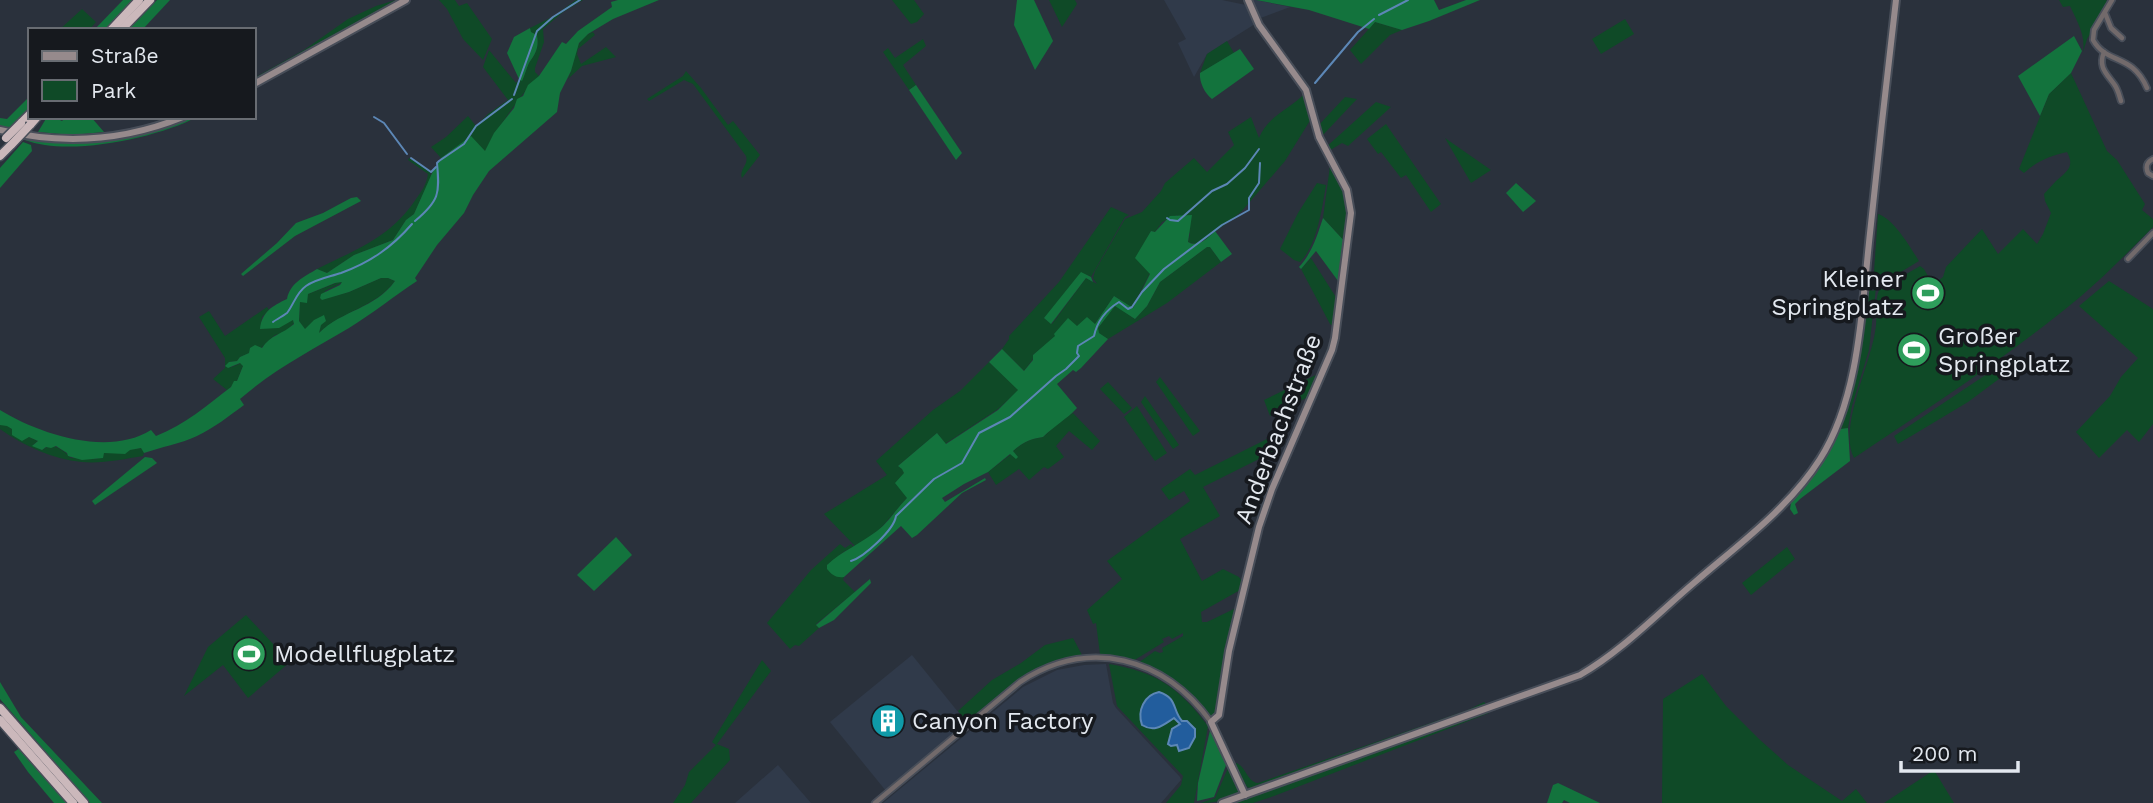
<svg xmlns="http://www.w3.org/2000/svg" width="2153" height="803" font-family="'Work Sans',sans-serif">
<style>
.built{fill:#303a4a}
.green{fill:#0f4a27}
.forest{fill:#13733d;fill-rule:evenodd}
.water{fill:#225d9d;stroke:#5c87b6;stroke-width:2}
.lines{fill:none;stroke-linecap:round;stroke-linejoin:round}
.stream{stroke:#5c87b6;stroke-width:2}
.street-casing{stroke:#484e59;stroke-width:8}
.secondary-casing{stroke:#484e59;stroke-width:10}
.highway-casing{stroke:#484e59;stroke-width:11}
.street{stroke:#726a6b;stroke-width:4.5}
.secondary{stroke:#968a8c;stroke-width:6}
.highway{stroke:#cbb8bb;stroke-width:8}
.highway-bridge-casing{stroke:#484e59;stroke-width:11;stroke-linecap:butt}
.highway-bridge{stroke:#cbb8bb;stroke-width:8}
.labels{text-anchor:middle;stroke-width:7;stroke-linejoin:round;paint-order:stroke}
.poi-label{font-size:24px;fill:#e3e8ef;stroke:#16191e;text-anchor:start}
.street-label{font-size:24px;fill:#e3e8ef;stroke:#16191e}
</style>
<rect width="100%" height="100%" fill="#2a313c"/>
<!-- built -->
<g class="built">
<path d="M 1164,0 L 1222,0 L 1246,5 L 1255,24 L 1207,54 L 1194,77 L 1178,43 L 1186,39 Z"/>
<path d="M 1250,0 L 1256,0 L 1290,7 L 1258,19 Z"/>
<path d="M 912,655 L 967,723 L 886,791 L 830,722 Z"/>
<path d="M 1106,664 L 1113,703 L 1116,708 L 1180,777 L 1181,780 L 1161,803 L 883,803 L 1023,687 L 1057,670 L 1084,665 Z"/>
<path d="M 778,765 L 811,803 L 735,803 Z"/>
</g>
<!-- green -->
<g class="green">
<path d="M 396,0 L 402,0 L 254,81 L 254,78 L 304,50 L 348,19 L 376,6 Z"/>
<path d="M 439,0 L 455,0 L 459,6 L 467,3 L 492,39 L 483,60 L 463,39 L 447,9 Z"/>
<path d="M 576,0 L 583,0 L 563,12 L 543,29 L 544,42 L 535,68 L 535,72 L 539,76 C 518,97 501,124 485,152 L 453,149 L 441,158 L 431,147 L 446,137 L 468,116 L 476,126 L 488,114 L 508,100 L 483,67 L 489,50 L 516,83 L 519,79 L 522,80 C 525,75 526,69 529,63 C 536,53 539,48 537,35 L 531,32 L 530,28 L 554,16 Z"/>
<path d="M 892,0 L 914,0 L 924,14 L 917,22 L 911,24 Z"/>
<path d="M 1049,0 L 1075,0 L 1077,4 L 1062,27 Z"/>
<path d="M 2059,0 L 2106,0 L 2109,3 L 2087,39 L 2083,52 C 2086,36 2077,21 2070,6 L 2063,7 Z"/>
<path d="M 82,9 L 96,22 L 89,30 L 59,30 Z"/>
<path d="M 1625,19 L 1634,34 L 1601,54 L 1592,39 Z"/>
<path d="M 1375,22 L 1402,30 L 1390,35 L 1361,64 L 1350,50 Z"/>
<path d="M 593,32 L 595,35 L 578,49 L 577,54 L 581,64 L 606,47 L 616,57 L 582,66 L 568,79 C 576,62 573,39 593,32 Z"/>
<path d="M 923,39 L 926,46 L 903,65 L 916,85 L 909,90 L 883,52 L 888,48 L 895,58 Z"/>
<path d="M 1227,41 L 1234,53 L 1200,73 L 1207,54 Z"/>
<path d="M 686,71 L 701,88 L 728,125 L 733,121 L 760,155 L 742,178 C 739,169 749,165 746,156 L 693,84 L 684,80 L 649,101 L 647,99 L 683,76 Z"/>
<path d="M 2071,73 L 2107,151 L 2117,160 L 2145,204 L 2142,210 L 2153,219 L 2153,227 C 2129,251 2106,275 2080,297 C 2009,356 1931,406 1854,458 C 1838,429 1870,365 1875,332 C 1878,319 1874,302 1879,290 L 1920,266 L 1924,269 L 1928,276 L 1939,280 L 1943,277 L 1946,267 L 1982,229 L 1998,254 L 2023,229 L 2037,244 L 2043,234 L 2051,213 L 2045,201 L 2044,194 C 2048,190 2052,185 2056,181 C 2067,171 2075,167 2067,152 C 2050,156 2037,161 2024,173 L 2019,169 L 2049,94 Z"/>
<path d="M 1306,92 L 1311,119 L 1285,161 L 1241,212 L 1206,239 L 1195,244 L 1188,242 L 1190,234 L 1177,215 L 1162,222 L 1155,232 L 1151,231 C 1144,245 1144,259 1150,273 L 1132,308 L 1114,296 L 1095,324 L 1077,327 L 1068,319 L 1056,336 L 1033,355 L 1033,359 L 1024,371 L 1002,349 L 1009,339 L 1009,336 L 1059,282 L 1111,207 L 1129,215 L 1125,217 L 1091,277 L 1088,275 L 1044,318 L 1052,324 L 1086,278 L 1097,284 L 1093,278 L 1095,271 L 1125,219 L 1142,212 L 1161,191 L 1165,183 L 1194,158 L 1207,172 L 1234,145 L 1228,132 L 1251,117 L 1259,138 C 1268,115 1291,109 1306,92 Z"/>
<path d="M 1345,97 L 1357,99 L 1321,137 L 1317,127 Z"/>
<path d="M 1376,102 L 1391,107 L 1348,146 L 1342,143 L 1327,152 L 1325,148 Z"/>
<path d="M 1386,124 L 1441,204 L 1431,212 L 1406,175 L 1401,178 L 1381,152 L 1378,154 L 1367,139 Z"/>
<path d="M 1445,138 L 1491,170 L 1471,183 Z"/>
<path d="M 409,158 L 430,172 L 431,176 L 414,214 L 406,220 L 393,240 L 354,255 L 327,273 L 317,269 C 357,249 390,238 416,199 C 422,191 427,183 428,174 L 408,160 Z"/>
<path d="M 1330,166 C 1352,194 1350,210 1347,244 L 1323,218 Z"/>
<path d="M 1317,183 L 1326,185 C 1322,208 1317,246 1300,262 L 1294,260 L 1280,249 L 1298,213 Z"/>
<path d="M 1878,214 C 1894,219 1910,247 1919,261 L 1876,287 L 1869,350 L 1852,406 L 1848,428 L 1840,429 L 1856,377 L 1866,294 L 1870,290 L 1874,291 L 1873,286 Z"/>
<path d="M 1207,247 L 1210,247 L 1221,262 L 1167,303 L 1108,339 L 1098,333 L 1098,328 L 1115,305 L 1135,319 L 1147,306 L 1160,282 Z"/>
<path d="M 1311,258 L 1339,302 L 1329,352 L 1310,396 L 1270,416 L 1264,400 L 1318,374 L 1330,342 L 1333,326 L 1330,324 L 1301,269 Z"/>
<path d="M 381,278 L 388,278 L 395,281 C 375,308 341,311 318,334 L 321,325 L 305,330 L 299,321 L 300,301 L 307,299 L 308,294 L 341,281 L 343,282 L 325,291 L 323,299 L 349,292 Z"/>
<path d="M 2109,281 L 2153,309 L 2153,424 L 2139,442 L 2127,430 L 2099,458 L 2076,432 L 2110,396 L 2121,377 L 2138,358 L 2079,306 Z"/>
<path d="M 267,307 L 269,310 L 262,317 L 261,329 L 293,320 L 294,323 L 284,333 L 275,335 L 261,348 L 240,357 L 237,361 L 229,362 L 226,366 L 232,367 L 241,363 L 243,366 L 237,381 L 227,390 L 213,379 L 225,368 L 225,358 L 199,317 L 209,311 L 225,336 Z"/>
<path d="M 2008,360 L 2015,367 L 1968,402 L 1898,444 L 1894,436 Z"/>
<path d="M 989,362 L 1019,390 L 998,409 L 945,444 L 937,433 L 898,466 L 903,469 L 904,473 L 901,478 L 907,498 L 880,529 L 856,547 L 824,514 L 887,475 L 876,461 L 933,410 L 960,391 Z"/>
<path d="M 1160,377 L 1200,431 L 1193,436 L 1156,382 Z"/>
<path d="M 1108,382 L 1132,408 L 1124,414 L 1100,389 Z"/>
<path d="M 1145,396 L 1179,445 L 1173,449 L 1141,402 Z"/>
<path d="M 1137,406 L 1167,453 L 1155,461 L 1124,417 Z"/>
<path d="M 1073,413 L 1100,441 L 1092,450 L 1069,431 L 1056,446 L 1064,457 L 1048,469 L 1044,467 L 1029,480 L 1019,469 L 996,485 L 988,472 L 1011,454 L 1016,458 L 1013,451 C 1023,442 1030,439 1043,437 L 1059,422 Z"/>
<path d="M 0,425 L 7,425 L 25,438 L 29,437 L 38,441 L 33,445 L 42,450 C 53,441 63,450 71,458 L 97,459 L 103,453 L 142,448 L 144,453 L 143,456 C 124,459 101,464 82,462 C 52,459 24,446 0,429 Z"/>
<path d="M 1275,435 L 1277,450 L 1203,487 L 1220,516 L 1180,539 L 1202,581 L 1223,569 L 1239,577 L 1243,583 L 1242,589 L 1201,612 L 1202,622 L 1207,622 L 1238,607 L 1218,712 L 1211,717 C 1184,689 1176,678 1138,663 L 1155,651 L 1160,653 L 1163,652 L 1162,648 L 1183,636 L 1183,633 L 1172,639 L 1169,636 L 1162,639 L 1164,642 L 1133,661 L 1100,654 L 1096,623 L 1093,624 L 1087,610 L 1122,579 L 1107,561 L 1190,501 L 1184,491 L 1169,500 L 1161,489 L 1190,469 L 1195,475 Z"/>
<path d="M 840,544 L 845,548 L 851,544 L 854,548 L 845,551 L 827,565 L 840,577 L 844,577 L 843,580 L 855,592 L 816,624 L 819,628 L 799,646 L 795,645 L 790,649 L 767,623 L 811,570 Z"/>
<path d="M 1787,547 L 1795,559 L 1751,595 L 1742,583 Z"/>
<path d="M 246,615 L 290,662 L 248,698 L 223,665 L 184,696 L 208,647 Z"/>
<path d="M 1073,638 L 1082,655 C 1038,657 999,696 967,723 L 958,711 L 992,680 L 1021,663 L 1045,645 Z"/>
<path d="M 762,660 L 771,671 L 717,744 L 729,749 L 730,760 L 691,803 L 673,803 L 685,785 L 689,772 L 716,745 L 712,742 Z"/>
<path d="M 1109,664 C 1157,672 1179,688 1208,726 L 1194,803 L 1166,803 L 1181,785 L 1183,776 L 1117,706 Z"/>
<path d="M 1702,674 L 1726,706 L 1759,739 L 1788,765 L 1842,801 L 1856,789 L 1867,803 L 1662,803 L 1663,699 Z"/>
<path d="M 1484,702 L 1486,704 L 1485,707 L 1253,789 L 1247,787 L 1235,765 L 1236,763 C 1246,766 1247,782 1258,783 L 1468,710 Z"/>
<path d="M 1486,711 L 1489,713 L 1274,796 L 1253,803 L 1232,803 Z"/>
<path d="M 1229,766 L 1236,779 L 1238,792 C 1228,800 1214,803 1201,803 L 1215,798 Z"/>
<path d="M 1934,770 L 1954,803 L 1884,803 Z"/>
</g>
<!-- forest -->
<g class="forest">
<path d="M 123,0 L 133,0 L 105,30 L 94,30 Z"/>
<path d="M 157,0 L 170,0 L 142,30 L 128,30 Z"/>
<path d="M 618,0 L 659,0 L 613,19 L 588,34 L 579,43 L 571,71 L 560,93 L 557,112 L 489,171 L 473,195 L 464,213 L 437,245 L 415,278 L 417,281 C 394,296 372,314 349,328 C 312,350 273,370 240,399 L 244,405 C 229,416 214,428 197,436 C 180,444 161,447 144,453 L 141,448 L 130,450 L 125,454 L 104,453 L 103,458 L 82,460 L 68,456 L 67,453 L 56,446 L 51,448 L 46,447 L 42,450 L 32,446 L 38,441 L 29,437 L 22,441 L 12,435 L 12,429 L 7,426 L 0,425 L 0,410 C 39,434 108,457 151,430 L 156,436 C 186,424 206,406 231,387 L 234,381 L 237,381 L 243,366 L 240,363 L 228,368 L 225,366 L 229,362 L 237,361 L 240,357 L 249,353 L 250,348 L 255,345 L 262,348 C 270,335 283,334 294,324 L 293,320 L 279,328 L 260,329 C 262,312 272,306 287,299 C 290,283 304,277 317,269 L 327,273 L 354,255 L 393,240 L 406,220 L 414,214 L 433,171 L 441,158 L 471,136 L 485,151 L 494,133 L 514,108 L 517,99 L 523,96 L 528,85 L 539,76 L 562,42 L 566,44 L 578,31 L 612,7 L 611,2 ZM 381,278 L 388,278 L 395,281 C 375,309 342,310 319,333 L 321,325 L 326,321 L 324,315 L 314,320 L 305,329 L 299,321 L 300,302 L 307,303 L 308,294 L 335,283 L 342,282 L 340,285 L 321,294 L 320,298 L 322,300 L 349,292 Z"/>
<path d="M 1017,0 L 1034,0 L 1053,41 L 1035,70 L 1014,25 Z"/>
<path d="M 1256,0 L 1434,0 L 1439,10 L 1466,0 L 1480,0 L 1429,21 L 1402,30 L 1375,22 L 1369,29 L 1309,10 Z"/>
<path d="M 530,28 L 531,32 L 537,35 C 539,48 536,53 529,63 C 526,69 525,75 522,81 L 519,79 L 507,53 L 514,37 Z"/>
<path d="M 2074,36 L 2082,51 L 2071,73 L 2049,94 L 2040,116 L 2018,76 Z"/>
<path d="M 1240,49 L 1254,69 L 1212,99 C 1205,94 1199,82 1200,73 Z"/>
<path d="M 916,85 L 962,153 L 956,160 L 909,90 Z"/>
<path d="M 30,96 L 30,108 L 9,129 L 0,125 L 0,118 L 7,119 Z"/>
<path d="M 47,117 L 62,117 L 60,120 L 62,121 L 66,117 L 91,117 L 104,132 L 72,135 L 38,132 Z"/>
<path d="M 189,117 L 197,117 C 157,138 68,157 25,140 L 27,138 C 82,146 138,141 189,117 Z"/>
<path d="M 23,142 L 31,145 L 32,151 L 0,188 L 0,168 Z"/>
<path d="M 1516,183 L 1536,201 L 1523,212 L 1506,193 Z"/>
<path d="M 357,197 L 361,201 L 295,236 L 243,276 L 241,274 L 277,243 L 296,223 L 323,213 L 351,198 Z"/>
<path d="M 1192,215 L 1188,242 C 1198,248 1208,238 1215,231 L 1232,254 L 1221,262 L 1210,247 L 1207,247 L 1160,282 L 1147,306 L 1135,319 L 1115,306 L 1098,328 L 1099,333 L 1108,339 L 1081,368 L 1076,372 L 1073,370 L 1057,384 L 1077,408 C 1067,419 1054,426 1043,437 C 1030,439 1023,442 1013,451 L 1018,457 L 1016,459 L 1010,454 L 988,472 L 964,484 L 942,498 L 945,502 L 985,478 L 986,480 L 962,493 L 917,535 L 912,538 L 901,526 L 844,577 C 836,578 832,575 827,569 L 827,565 C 842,551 860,544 877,531 C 889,522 896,509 907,498 L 895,483 L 904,473 L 902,469 L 898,466 L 937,433 L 946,444 L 998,410 L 1018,390 L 989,362 L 1002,349 L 1024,371 L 1033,360 L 1033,355 L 1055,336 L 1054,334 L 1068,318 L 1077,326 L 1087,317 L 1095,324 L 1114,296 L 1133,308 L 1150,274 L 1135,258 L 1151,231 L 1155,232 L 1170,216 Z"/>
<path d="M 1323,218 L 1347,244 L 1341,285 L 1316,251 L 1301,269 L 1299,267 C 1312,253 1317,236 1323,218 Z"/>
<path d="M 1081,272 L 1091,277 L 1093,282 L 1086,278 L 1051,324 L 1044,318 Z"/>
<path d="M 1848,428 L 1850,461 L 1800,499 L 1795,504 L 1798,513 L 1794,515 L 1790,509 L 1791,503 L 1824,460 L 1840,429 Z"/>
<path d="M 145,457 L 152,458 L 157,463 L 95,505 L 92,501 Z"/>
<path d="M 616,537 L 632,555 L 594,591 L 577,575 Z"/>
<path d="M 870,579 L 871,583 L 834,620 L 819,628 L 816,625 Z"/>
<path d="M 0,682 L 21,717 L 102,803 L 90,803 L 0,699 Z"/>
<path d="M 1211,726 L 1228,760 L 1214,797 L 1197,801 L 1198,783 Z"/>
<path d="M 20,748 L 67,803 L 54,803 L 28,772 L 14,752 Z"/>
<path d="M 1558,783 L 1600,803 L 1570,803 L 1564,800 L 1562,803 L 1547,803 L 1553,785 Z"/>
</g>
<!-- water -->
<path class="water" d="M 1159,692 C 1178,698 1172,710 1182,721 L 1187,721 L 1195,729 L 1195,737 L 1189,748 L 1179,751 L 1177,745 L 1171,746 L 1168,744 L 1172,729 L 1180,724 L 1174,718 C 1163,725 1155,733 1142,725 C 1137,711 1144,695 1159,692 Z"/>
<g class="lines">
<!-- stream -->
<g class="stream">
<path d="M 1379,15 L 1408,0"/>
<path d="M 1315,83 L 1358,32 L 1374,19"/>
<path d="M 514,95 L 537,31 L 553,17 L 580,0"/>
<path d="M 374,117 L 384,123 L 407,154"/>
<path d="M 411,158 L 431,172 L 436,167"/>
<path d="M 1167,218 L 1170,220 L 1178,221 L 1212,191 L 1227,184 L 1245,168 L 1259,149"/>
<path d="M 415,221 C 439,201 440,194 437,163 L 439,161 L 464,144 L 476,126 L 512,99"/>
<path d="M 273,322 C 277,319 283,316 287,313 C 294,304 296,293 306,286 C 316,279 329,277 341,273 C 371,262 392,247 412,224"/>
<path d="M 851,561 C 864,557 894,530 896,516 L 934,479 L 962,463 L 979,433 L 1010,417 L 1056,376 L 1066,369 L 1079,356 L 1077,353 L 1078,346 L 1094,336 C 1097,322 1106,310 1119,302 L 1128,309 L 1132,307 L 1142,292 L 1164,269 L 1222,225 L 1249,210 L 1249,198 L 1259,183 L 1260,163"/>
</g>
<!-- street casing -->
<g class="street-casing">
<g id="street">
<path d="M 2112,0 L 2094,30 L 2093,40 C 2107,65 2132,53 2147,88"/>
<path d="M 2105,13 L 2111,28 L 2122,38"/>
<path d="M 2104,52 C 2098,67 2106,73 2114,84 C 2118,89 2119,95 2121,101"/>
<path d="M 2153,159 C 2147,162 2145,166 2148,173 L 2153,176"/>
<path d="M 2128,259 L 2153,233"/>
<path d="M 875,803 L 1020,682 C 1089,637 1164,657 1211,722"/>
</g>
</g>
<!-- secondary casing -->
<g class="secondary-casing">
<g id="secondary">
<path d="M 254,84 L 406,0"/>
<path d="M 0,130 C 62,145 124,141 183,117"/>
<path d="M 1245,795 L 1211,722 L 1219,715 L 1229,651 L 1259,527 L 1272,489 L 1332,350 L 1335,338 L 1351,213 L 1347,190 L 1319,137 L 1306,90 L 1259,25 L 1248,0"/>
<path d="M 1222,803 L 1580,675 C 1623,650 1657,614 1695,582 C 1739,544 1789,508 1820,459 C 1860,397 1862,305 1870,233 C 1878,155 1887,78 1896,0"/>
</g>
</g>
<!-- highway casing -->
<g class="highway-casing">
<g id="highway">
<path d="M 111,30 L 139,0"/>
<path d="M 121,30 L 150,0"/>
<path d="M 21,123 L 30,114"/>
<path d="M 30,125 L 37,117"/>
<path d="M 0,156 L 12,144"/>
<path d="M 0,708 L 84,803"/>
<path d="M 0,720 L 73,803"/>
</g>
</g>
<!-- street -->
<use href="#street" class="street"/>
<!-- secondary -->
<use href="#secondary" class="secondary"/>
<!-- highway -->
<use href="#highway" class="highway"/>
<!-- highway-bridge casing -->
<g class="highway-bridge-casing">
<g id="highway-bridge">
<path d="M 6,138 L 21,123"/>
<path d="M 12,144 L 30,125"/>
</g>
</g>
<!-- highway-bridge -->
<use href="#highway-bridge" class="highway-bridge"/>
</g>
<!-- icons -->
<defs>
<g id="stadium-disc" transform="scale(1.75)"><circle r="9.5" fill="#2e9e5b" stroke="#16191e"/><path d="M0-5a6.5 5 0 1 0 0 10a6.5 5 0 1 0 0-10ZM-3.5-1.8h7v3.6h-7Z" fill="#fff"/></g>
<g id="building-disc" transform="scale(1.75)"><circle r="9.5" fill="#0f9aa8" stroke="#16191e"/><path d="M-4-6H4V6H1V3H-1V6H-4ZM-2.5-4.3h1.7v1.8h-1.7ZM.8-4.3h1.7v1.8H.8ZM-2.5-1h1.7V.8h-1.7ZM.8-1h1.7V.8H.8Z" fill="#fff"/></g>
</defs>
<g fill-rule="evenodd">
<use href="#stadium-disc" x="1928" y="293"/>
<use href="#stadium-disc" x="1914" y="350"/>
<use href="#stadium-disc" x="249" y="654"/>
<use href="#building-disc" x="888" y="721"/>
</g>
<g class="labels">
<!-- poi labels -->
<g class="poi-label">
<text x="1904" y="287" text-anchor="end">Kleiner<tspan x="1904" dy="28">Springplatz</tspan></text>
<text x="1938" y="344">Großer<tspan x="1938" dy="28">Springplatz</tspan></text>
<text x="274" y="662">Modellflugplatz</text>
<text x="912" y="729">Canyon Factory</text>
</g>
<!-- street labels -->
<g class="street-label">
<text transform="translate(1278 429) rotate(-69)" y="8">Anderbachstraße</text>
</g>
</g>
<!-- legend -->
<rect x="28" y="28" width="228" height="91" fill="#16191e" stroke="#686c72" stroke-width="2"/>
<rect x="42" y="51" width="35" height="10" fill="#968a8c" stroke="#686c72" stroke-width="2"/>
<text x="91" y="63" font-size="21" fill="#e3e8ef">Straße</text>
<rect x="42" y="80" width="35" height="21" fill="#0f4a27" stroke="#686c72" stroke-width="2"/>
<text x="91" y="98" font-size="21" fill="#e3e8ef">Park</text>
<!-- scale -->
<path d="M1901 761v10h117v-10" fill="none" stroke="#e3e8ef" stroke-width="3.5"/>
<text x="1912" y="761" font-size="21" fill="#e3e8ef" stroke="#16191e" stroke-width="5" paint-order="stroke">200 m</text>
</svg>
